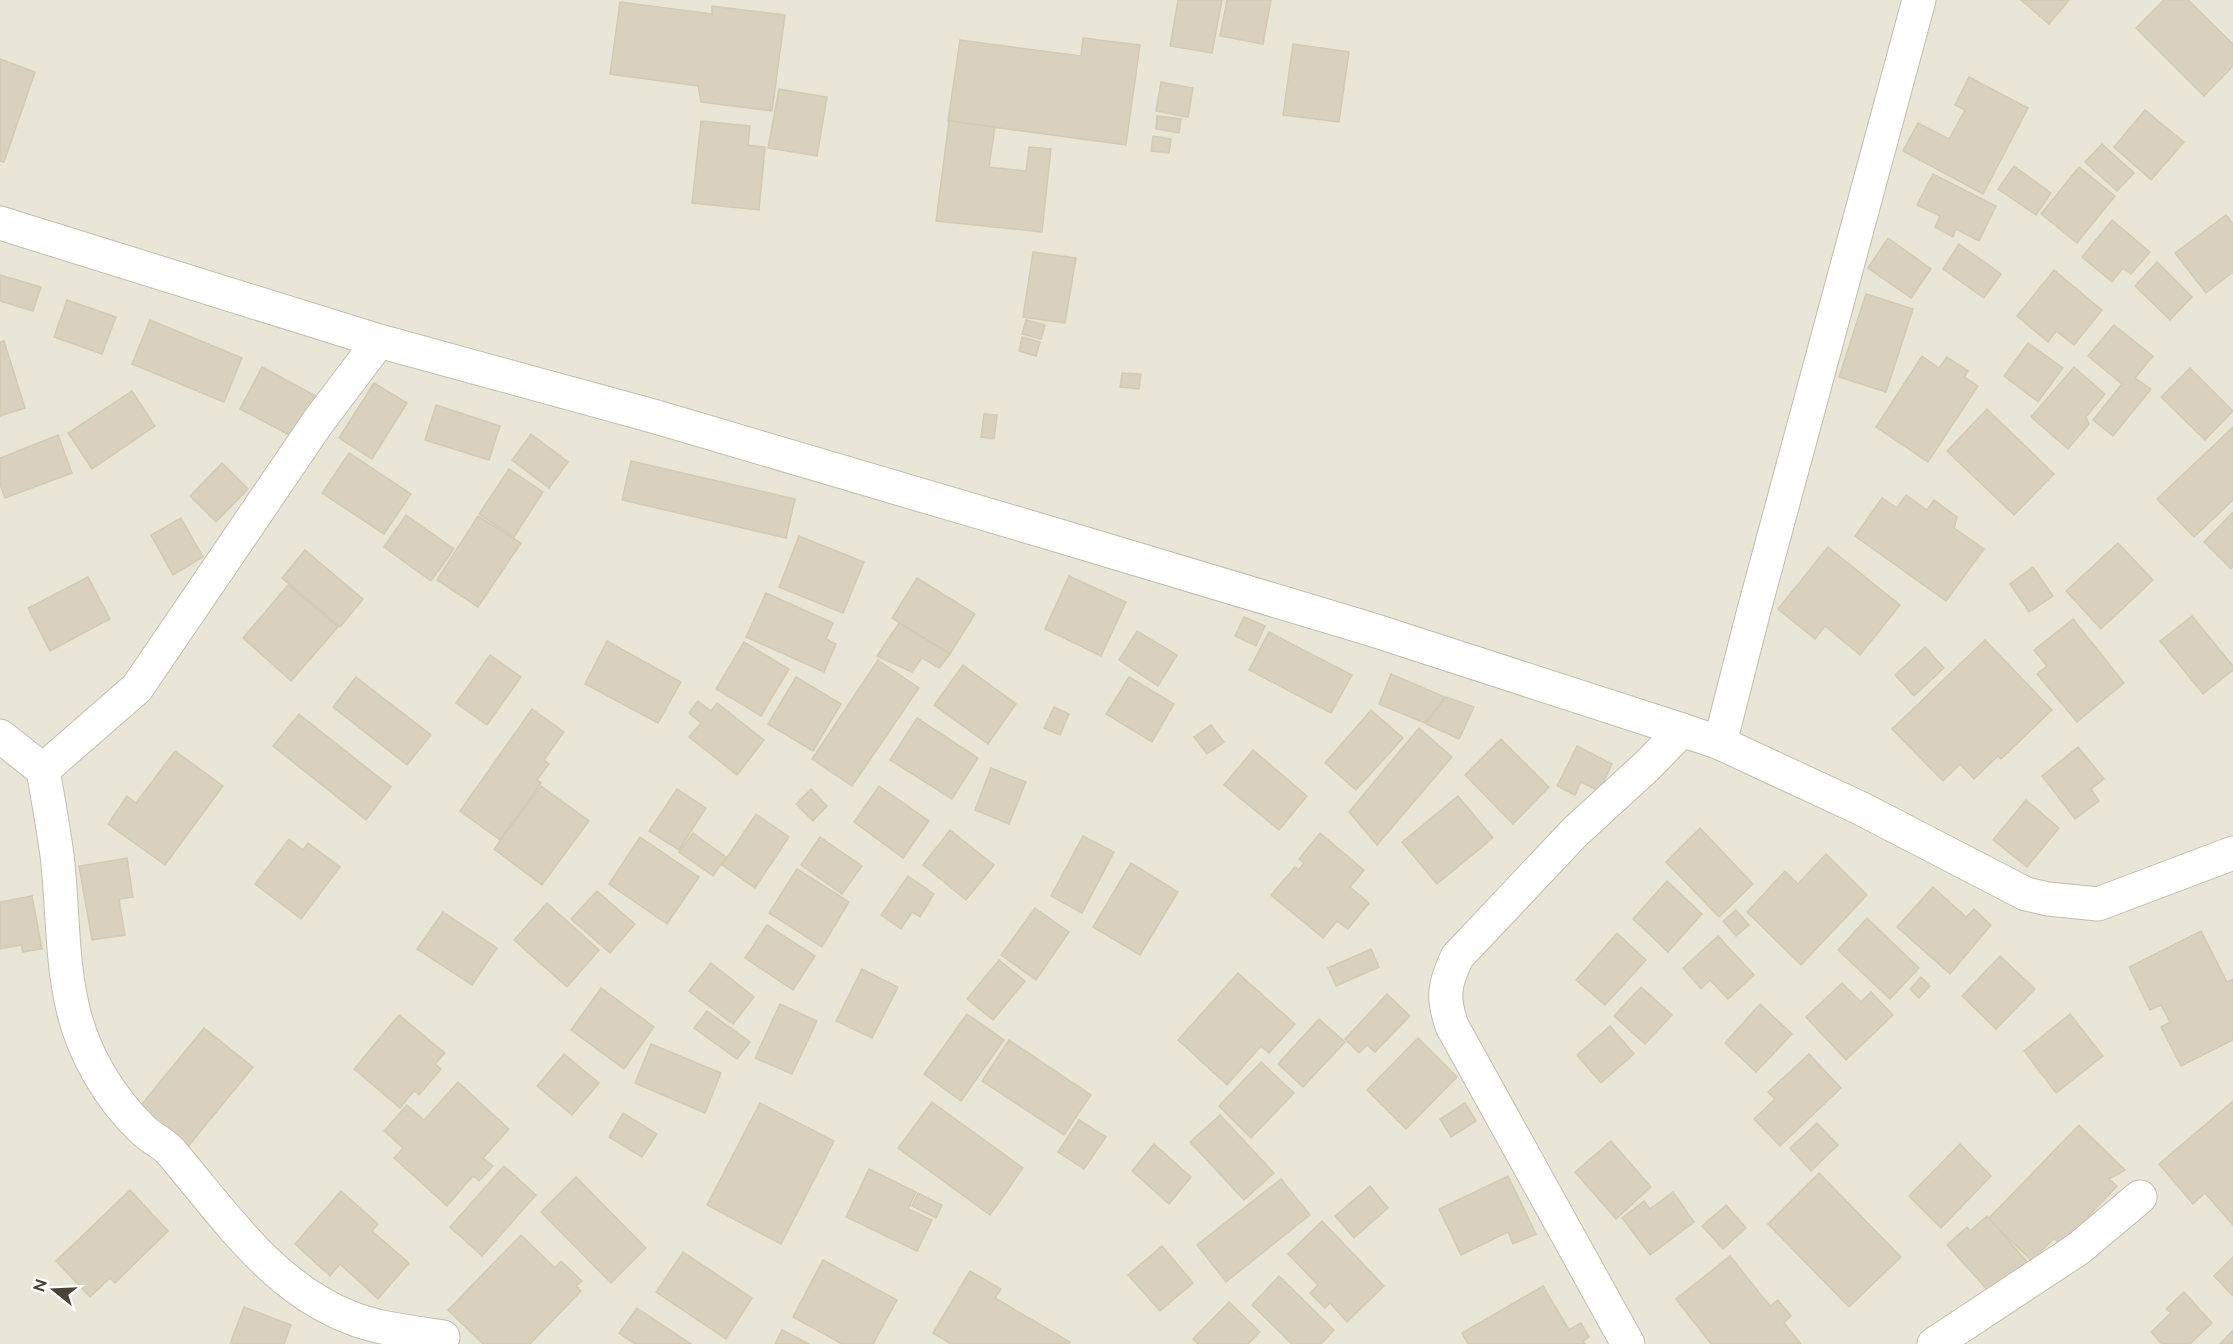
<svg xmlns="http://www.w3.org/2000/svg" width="2233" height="1344" font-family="Raleway,sans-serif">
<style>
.residential{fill:#eae6d7}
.building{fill:#d9d1be;stroke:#d4cab1;stroke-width:1.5}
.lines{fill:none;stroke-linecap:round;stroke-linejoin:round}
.street-casing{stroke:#c2bdab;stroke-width:35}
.street{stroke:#fff;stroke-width:33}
</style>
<rect width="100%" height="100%" fill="#f6f4ea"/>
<!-- residential -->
<rect class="residential" x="0" y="0" width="2233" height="1344"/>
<!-- building -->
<g class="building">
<path d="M 1178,0 L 1222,0 L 1212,53 L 1170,46 Z"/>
<path d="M 1227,0 L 1271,0 L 1263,44 L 1220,36 Z"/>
<path d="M 2021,0 L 2069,0 L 2049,24 Z"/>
<path d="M 2164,0 L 2188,0 L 2233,44 L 2233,66 L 2204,96 L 2136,28 Z"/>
<path d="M 620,2 L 712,14 L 712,6 L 785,15 L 772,111 L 701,102 L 698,86 L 610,74 Z"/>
<path d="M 1083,38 L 1140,45 L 1126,145 L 948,121 L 960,40 L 1081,56 Z"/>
<path d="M 1293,44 L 1349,52 L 1339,122 L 1283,115 Z"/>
<path d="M 0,59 L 35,72 L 4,162 L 0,161 Z"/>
<path d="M 1969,77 L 2028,108 L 1983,194 L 1903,151 L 1918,123 L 1949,139 L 1965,110 L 1955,105 Z"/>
<path d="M 1161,82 L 1193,88 L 1188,117 L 1156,111 Z"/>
<path d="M 779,89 L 827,97 L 817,156 L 768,148 Z"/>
<path d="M 2145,110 L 2184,142 L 2151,180 L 2114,147 Z"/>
<path d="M 1157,116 L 1181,119 L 1179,133 L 1156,129 Z"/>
<path d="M 701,121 L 750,126 L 748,145 L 765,147 L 759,210 L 692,203 Z"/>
<path d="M 949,121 L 995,127 L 989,167 L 1026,171 L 1029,147 L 1051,149 L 1042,232 L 936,221 Z"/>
<path d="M 1153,136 L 1171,139 L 1169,153 L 1151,151 Z"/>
<path d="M 2102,144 L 2134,173 L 2117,191 L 2085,162 Z"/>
<path d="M 2014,166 L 2051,193 L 2036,215 L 1998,189 Z"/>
<path d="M 2079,167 L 2115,196 L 2077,243 L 2041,214 Z"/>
<path d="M 1933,174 L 1996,206 L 1979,241 L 1956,229 L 1953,237 L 1935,227 L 1940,216 L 1917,205 Z"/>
<path d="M 2226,215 L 2233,224 L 2233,272 L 2206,293 L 2175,253 Z"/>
<path d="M 2112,220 L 2150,252 L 2131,274 L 2123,268 L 2112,282 L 2082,257 Z"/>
<path d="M 1888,238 L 1931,269 L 1911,298 L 1868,268 Z"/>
<path d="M 1959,244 L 2001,274 L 1984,298 L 1943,269 Z"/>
<path d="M 1033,252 L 1076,258 L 1065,323 L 1023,317 Z"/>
<path d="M 2157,262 L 2192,297 L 2170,320 L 2135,286 Z"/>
<path d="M 2054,270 L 2102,310 L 2074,345 L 2056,331 L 2048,342 L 2017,316 Z"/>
<path d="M 0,275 L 41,287 L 33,311 L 0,301 Z"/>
<path d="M 1866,294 L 1913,309 L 1886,392 L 1839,377 Z"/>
<path d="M 67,300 L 116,317 L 102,354 L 54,337 Z"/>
<path d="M 150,320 L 242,358 L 224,402 L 132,364 Z"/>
<path d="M 1026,320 L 1045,325 L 1041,339 L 1022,334 Z"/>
<path d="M 2114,325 L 2153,356 L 2135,378 L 2151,389 L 2113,436 L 2093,420 L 2122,384 L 2088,356 Z"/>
<path d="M 1022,337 L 1040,342 L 1036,356 L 1019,351 Z"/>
<path d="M 4,341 L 25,408 L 0,416 L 0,342 Z"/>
<path d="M 2028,343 L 2063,368 L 2038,402 L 2004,376 Z"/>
<path d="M 1922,356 L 1939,368 L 1947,357 L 1968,371 L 1964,377 L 1978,386 L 1928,462 L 1876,427 Z"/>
<path d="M 262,367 L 316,396 L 295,438 L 240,409 Z"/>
<path d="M 2074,367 L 2105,394 L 2086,417 L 2089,424 L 2068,449 L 2031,417 Z"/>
<path d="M 2190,368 L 2233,411 L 2205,440 L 2161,397 Z"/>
<path d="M 1122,373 L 1141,374 L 1139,389 L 1120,387 Z"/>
<path d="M 374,383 L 407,403 L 372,459 L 339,438 Z"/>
<path d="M 132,391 L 155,426 L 92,469 L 68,433 Z"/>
<path d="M 436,405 L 500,426 L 489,460 L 425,440 Z"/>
<path d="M 1987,409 L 2054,474 L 2014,515 L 1947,451 Z"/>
<path d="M 984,414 L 997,415 L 994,439 L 981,437 Z"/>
<path d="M 2233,427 L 2233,500 L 2194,537 L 2157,499 Z"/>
<path d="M 531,434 L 568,462 L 549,488 L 512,460 Z"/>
<path d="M 58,435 L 72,473 L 5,498 L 0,484 L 0,458 Z"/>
<path d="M 349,453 L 411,494 L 384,534 L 322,493 Z"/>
<path d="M 631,461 L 795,499 L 786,538 L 622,500 Z"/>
<path d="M 222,463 L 248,489 L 216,522 L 190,496 Z"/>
<path d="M 509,469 L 543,492 L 514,537 L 479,514 Z"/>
<path d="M 1906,495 L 1927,510 L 1934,500 L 1957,517 L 1954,528 L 1984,549 L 1946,601 L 1855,536 L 1882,498 L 1897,508 Z"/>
<path d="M 2233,512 L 2233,567 L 2231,569 L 2204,542 Z"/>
<path d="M 406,515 L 454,549 L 431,581 L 384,547 Z"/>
<path d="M 478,516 L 521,543 L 478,607 L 437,580 Z"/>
<path d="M 181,518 L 203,557 L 173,575 L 151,535 Z"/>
<path d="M 799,536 L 864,562 L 843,613 L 779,587 Z"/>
<path d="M 2118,543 L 2153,580 L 2101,629 L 2066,591 Z"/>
<path d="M 1828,547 L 1900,605 L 1860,655 L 1825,626 L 1815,639 L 1778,609 Z"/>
<path d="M 305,550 L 363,599 L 340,627 L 282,578 Z"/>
<path d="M 2033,567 L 2053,596 L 2029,612 L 2010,584 Z"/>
<path d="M 1069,576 L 1126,602 L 1101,656 L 1045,629 Z"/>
<path d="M 88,577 L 110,619 L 50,651 L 28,608 Z"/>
<path d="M 917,578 L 975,614 L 950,654 L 892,618 Z"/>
<path d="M 288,585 L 338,627 L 291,681 L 243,638 Z"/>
<path d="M 766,593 L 833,623 L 826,639 L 836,644 L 824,672 L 746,637 Z"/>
<path d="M 2192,616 L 2233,666 L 2233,670 L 2203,694 L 2160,641 Z"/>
<path d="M 1244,617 L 1265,626 L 1256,646 L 1235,636 Z"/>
<path d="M 2073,619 L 2124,683 L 2077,722 L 2037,674 L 2047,666 L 2034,650 Z"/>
<path d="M 899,623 L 950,654 L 939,668 L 922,658 L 912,672 L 877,656 Z"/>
<path d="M 1137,631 L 1177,655 L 1158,686 L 1119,660 Z"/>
<path d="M 1269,632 L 1352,675 L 1331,713 L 1249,670 Z"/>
<path d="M 1985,640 L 2052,710 L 2001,759 L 1998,756 L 1974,779 L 1960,764 L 1943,781 L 1892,729 Z"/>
<path d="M 607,641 L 681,682 L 658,723 L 585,684 Z"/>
<path d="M 744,642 L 789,669 L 761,716 L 716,689 Z"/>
<path d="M 1925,647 L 1944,668 L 1914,696 L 1895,675 Z"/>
<path d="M 490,655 L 521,677 L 487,725 L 456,703 Z"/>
<path d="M 878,660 L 919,688 L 852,786 L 812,759 Z"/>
<path d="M 963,665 L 1016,704 L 988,744 L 934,705 Z"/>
<path d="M 1391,674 L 1445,697 L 1425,723 L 1379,704 Z"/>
<path d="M 356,677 L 431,735 L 407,765 L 333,707 Z"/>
<path d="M 796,677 L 841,704 L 813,751 L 768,724 Z"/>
<path d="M 1129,677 L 1174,704 L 1152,742 L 1106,714 Z"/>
<path d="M 1446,697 L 1474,707 L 1459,739 L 1426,724 Z"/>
<path d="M 698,701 L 711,711 L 717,703 L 764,740 L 737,775 L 689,737 L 701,723 L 689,713 Z"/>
<path d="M 1054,707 L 1069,714 L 1060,735 L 1044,728 Z"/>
<path d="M 532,709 L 564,732 L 544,760 L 549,764 L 537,780 L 541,783 L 500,840 L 460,811 Z"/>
<path d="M 1371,710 L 1403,738 L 1356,790 L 1325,763 Z"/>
<path d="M 299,714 L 391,787 L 366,820 L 273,746 Z"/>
<path d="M 917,718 L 978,758 L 952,799 L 890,760 Z"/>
<path d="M 1211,725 L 1224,742 L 1207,754 L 1194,737 Z"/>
<path d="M 1419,728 L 1452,757 L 1377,845 L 1349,812 Z"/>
<path d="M 1501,739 L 1549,787 L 1513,824 L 1465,775 Z"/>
<path d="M 1577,746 L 1612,764 L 1599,791 L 1581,782 L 1575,795 L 1557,786 Z"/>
<path d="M 2078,747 L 2104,779 L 2091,789 L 2099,801 L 2075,819 L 2042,776 Z"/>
<path d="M 1253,750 L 1307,796 L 1279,830 L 1224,785 Z"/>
<path d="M 175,751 L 223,786 L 165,865 L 108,824 L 127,796 L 136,803 Z"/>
<path d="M 991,768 L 1026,782 L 1009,824 L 975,810 Z"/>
<path d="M 541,786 L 589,821 L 542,885 L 494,849 Z"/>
<path d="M 879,786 L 929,821 L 903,858 L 854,822 Z"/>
<path d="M 677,789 L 706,808 L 679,850 L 649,831 Z"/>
<path d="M 811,789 L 827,806 L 813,821 L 796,804 Z"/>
<path d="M 1458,796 L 1493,838 L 1437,884 L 1402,842 Z"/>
<path d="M 2026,800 L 2059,828 L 2027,867 L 1993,840 Z"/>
<path d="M 756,814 L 789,837 L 755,888 L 722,865 Z"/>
<path d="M 1700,828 L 1753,884 L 1719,917 L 1666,862 Z"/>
<path d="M 950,830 L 994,865 L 966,900 L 923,865 Z"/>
<path d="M 693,833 L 726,857 L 713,876 L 679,852 Z"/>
<path d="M 1320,833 L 1364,870 L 1350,887 L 1369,903 L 1348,929 L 1337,921 L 1323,938 L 1271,895 L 1295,867 L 1299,870 L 1304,863 L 1299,859 Z"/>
<path d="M 1083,836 L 1114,852 L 1082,913 L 1051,896 Z"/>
<path d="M 640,837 L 699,877 L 667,924 L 609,884 Z"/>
<path d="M 820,837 L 862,866 L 842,894 L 801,865 Z"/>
<path d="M 289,839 L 303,850 L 308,843 L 340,867 L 301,919 L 255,884 Z"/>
<path d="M 1826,854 L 1867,895 L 1801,965 L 1747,912 L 1785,871 L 1798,884 Z"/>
<path d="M 127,858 L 133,897 L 119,899 L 125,935 L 92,940 L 79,866 Z"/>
<path d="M 1131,863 L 1178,892 L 1140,955 L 1093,927 Z"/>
<path d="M 797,869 L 849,902 L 822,947 L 769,913 Z"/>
<path d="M 908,876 L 934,894 L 920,917 L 912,912 L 901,929 L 881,915 Z"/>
<path d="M 1667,881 L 1702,914 L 1668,952 L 1633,919 Z"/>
<path d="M 1933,887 L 1966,917 L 1974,909 L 1991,925 L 1950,974 L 1897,927 Z"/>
<path d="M 597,891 L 635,924 L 610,953 L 571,919 Z"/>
<path d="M 32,896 L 42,949 L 23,952 L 21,945 L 0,949 L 0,902 Z"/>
<path d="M 547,903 L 599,950 L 567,987 L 514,940 Z"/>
<path d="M 1035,908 L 1069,932 L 1036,980 L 1001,955 Z"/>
<path d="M 1736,910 L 1749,925 L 1736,936 L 1723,921 Z"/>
<path d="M 443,912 L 497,948 L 472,985 L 417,949 Z"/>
<path d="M 1867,918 L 1919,968 L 1890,999 L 1838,950 Z"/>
<path d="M 767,925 L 815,956 L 793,990 L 745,958 Z"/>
<path d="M 2201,931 L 2227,982 L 2233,979 L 2233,1040 L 2181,1066 L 2161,1027 L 2170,1022 L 2161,1005 L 2150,1010 L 2129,967 Z"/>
<path d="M 1617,933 L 1646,960 L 1605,1005 L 1576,980 Z"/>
<path d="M 1718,936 L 1754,975 L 1728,999 L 1710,980 L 1701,989 L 1683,968 Z"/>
<path d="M 1371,949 L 1379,967 L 1336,986 L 1328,968 Z"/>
<path d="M 2000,956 L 2035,989 L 1996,1029 L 1962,996 Z"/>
<path d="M 999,960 L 1025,981 L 993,1020 L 967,999 Z"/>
<path d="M 711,963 L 754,997 L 733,1024 L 689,991 Z"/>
<path d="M 862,969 L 898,987 L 872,1038 L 836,1021 Z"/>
<path d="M 1238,973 L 1295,1024 L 1269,1053 L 1261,1046 L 1227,1085 L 1178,1040 Z"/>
<path d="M 1921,977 L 1930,986 L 1919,998 L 1910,989 Z"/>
<path d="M 1842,983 L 1861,1002 L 1871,992 L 1893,1015 L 1846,1060 L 1806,1017 Z"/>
<path d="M 1641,987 L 1672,1015 L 1645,1044 L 1614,1016 Z"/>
<path d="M 601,988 L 654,1027 L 624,1069 L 571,1030 Z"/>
<path d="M 1387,994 L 1410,1016 L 1375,1052 L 1367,1045 L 1359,1053 L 1345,1039 Z"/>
<path d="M 780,1004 L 817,1021 L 792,1074 L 755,1058 Z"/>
<path d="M 1760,1004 L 1792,1034 L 1756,1072 L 1725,1043 Z"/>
<path d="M 707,1011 L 750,1042 L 737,1059 L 694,1028 Z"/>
<path d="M 967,1014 L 1004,1040 L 961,1101 L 924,1074 Z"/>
<path d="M 2070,1014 L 2103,1056 L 2056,1093 L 2024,1051 Z"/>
<path d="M 399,1015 L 445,1053 L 435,1064 L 441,1069 L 419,1095 L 414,1091 L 400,1108 L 354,1069 Z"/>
<path d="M 1319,1019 L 1345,1042 L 1303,1087 L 1278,1064 Z"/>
<path d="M 1610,1026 L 1634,1054 L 1601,1083 L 1577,1055 Z"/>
<path d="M 204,1028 L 253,1067 L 186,1149 L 138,1109 Z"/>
<path d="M 1418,1038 L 1457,1077 L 1406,1129 L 1367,1090 Z"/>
<path d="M 1009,1040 L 1091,1095 L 1064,1135 L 982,1081 Z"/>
<path d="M 651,1044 L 721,1073 L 705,1113 L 635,1083 Z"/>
<path d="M 564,1054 L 599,1083 L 572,1115 L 537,1086 Z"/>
<path d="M 1809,1054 L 1841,1088 L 1780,1146 L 1754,1119 L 1775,1099 L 1768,1092 Z"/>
<path d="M 1261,1062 L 1294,1093 L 1251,1138 L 1219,1106 Z"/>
<path d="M 458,1082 L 509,1129 L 483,1158 L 493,1166 L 479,1181 L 473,1176 L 447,1206 L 394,1158 L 403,1148 L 384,1131 L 407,1105 L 424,1120 Z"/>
<path d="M 2233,1101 L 2233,1225 L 2205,1193 L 2193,1204 L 2159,1164 Z"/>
<path d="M 932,1102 L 1023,1168 L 990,1215 L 898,1148 Z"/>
<path d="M 760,1103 L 834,1141 L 781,1244 L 707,1205 Z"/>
<path d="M 1465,1103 L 1476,1121 L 1451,1137 L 1440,1119 Z"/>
<path d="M 623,1113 L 657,1134 L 642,1157 L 609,1137 Z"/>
<path d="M 1220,1115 L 1274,1173 L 1244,1200 L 1190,1142 Z"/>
<path d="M 1079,1120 L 1106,1137 L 1084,1169 L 1058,1152 Z"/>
<path d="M 1817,1123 L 1838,1145 L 1811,1171 L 1790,1148 Z"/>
<path d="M 2079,1125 L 2125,1170 L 2109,1179 L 2117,1186 L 2061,1245 L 2054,1238 L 2032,1261 L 1988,1219 Z"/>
<path d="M 1611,1141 L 1651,1187 L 1616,1219 L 1575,1172 Z"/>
<path d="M 1154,1144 L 1191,1177 L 1169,1204 L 1132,1171 Z"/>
<path d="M 1960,1144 L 1991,1176 L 1941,1228 L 1909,1196 Z"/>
<path d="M 504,1166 L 536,1195 L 482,1256 L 450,1227 Z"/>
<path d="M 869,1169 L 916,1192 L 908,1209 L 932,1220 L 917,1251 L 846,1217 Z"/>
<path d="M 1819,1173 L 1901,1257 L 1849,1307 L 1768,1224 Z"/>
<path d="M 1508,1176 L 1536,1234 L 1513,1244 L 1508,1232 L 1461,1255 L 1439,1209 Z"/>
<path d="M 576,1177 L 646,1248 L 611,1283 L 541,1212 Z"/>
<path d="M 1281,1179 L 1310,1215 L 1226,1282 L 1197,1245 Z"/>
<path d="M 1370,1186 L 1388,1208 L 1354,1238 L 1335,1216 Z"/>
<path d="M 130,1190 L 168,1231 L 115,1283 L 110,1278 L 90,1297 L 56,1261 Z"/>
<path d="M 341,1191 L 378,1224 L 372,1231 L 409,1263 L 378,1299 L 340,1264 L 330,1276 L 295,1244 Z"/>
<path d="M 1673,1192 L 1694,1222 L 1650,1255 L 1622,1218 L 1644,1201 L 1650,1209 Z"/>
<path d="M 918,1193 L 942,1205 L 936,1218 L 912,1206 Z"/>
<path d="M 1726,1205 L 1746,1228 L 1723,1249 L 1702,1226 Z"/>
<path d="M 1987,1216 L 2028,1263 L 1992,1295 L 1947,1245 L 1967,1227 L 1970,1231 Z"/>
<path d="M 1322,1221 L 1384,1286 L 1347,1322 L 1330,1303 L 1325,1308 L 1310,1293 L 1318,1285 L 1288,1254 Z"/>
<path d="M 521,1235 L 555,1268 L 561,1261 L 582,1281 L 576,1286 L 581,1291 L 530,1344 L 483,1344 L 448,1310 Z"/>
<path d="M 1162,1246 L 1193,1283 L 1160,1311 L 1128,1275 Z"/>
<path d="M 683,1252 L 752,1298 L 726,1339 L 656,1292 Z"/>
<path d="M 1730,1256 L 1770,1306 L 1778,1300 L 1791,1316 L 1784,1323 L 1801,1344 L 1711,1344 L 1676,1299 Z"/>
<path d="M 2233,1257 L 2233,1296 L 2214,1276 Z"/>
<path d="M 823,1260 L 897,1300 L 873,1344 L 842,1344 L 793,1317 Z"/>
<path d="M 970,1271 L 1001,1289 L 995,1298 L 1070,1342 L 1069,1344 L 951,1344 L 933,1333 Z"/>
<path d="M 1279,1276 L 1334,1330 L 1321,1344 L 1292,1344 L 1252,1305 Z"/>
<path d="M 1543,1286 L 1569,1330 L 1581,1323 L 1589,1337 L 1583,1341 L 1585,1344 L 1468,1344 L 1462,1333 Z"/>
<path d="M 2184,1292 L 2212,1323 L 2190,1344 L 2162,1344 L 2151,1332 L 2171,1313 L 2166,1309 Z"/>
<path d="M 1229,1302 L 1260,1332 L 1248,1344 L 1198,1344 L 1193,1339 Z"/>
<path d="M 244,1307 L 291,1325 L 284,1344 L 230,1344 Z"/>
<path d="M 637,1308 L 691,1344 L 635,1344 L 619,1333 Z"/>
<path d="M 782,1330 L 809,1344 L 775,1344 Z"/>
<path d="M 2233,1330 L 2233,1344 L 2220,1344 Z"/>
</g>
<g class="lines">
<!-- street casing -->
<g class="street-casing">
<g id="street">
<path d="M 0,223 L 379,341 L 653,416 L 1043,531 L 1370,629 L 1682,730 L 1720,743 L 1860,808 L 2026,894 L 2048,899 L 2098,904 L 2233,853"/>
<path d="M 0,736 L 43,770 C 48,798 53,827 57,855 C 63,906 61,959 73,1009 C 83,1053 110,1099 143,1130 C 151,1138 163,1143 171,1152 C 224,1214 271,1286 349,1317 C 378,1329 412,1332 443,1337"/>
<path d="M 1720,743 L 1754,610 L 1919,0"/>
<path d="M 43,770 L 137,688 L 318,422 L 379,341"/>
<path d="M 1628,1344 L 1452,1026 C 1442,997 1444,985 1457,957 L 1575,832 L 1647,766 L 1682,730"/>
<path d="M 1934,1344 L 2078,1249 L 2140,1197"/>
</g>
</g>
<!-- street -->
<use href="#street" class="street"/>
</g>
<!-- north arrow -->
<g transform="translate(54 1290) rotate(288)" stroke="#ffffff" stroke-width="4.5" paint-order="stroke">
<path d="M0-4.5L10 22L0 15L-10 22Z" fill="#4b4537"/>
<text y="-9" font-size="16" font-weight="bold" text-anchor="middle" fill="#4b4537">N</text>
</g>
</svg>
